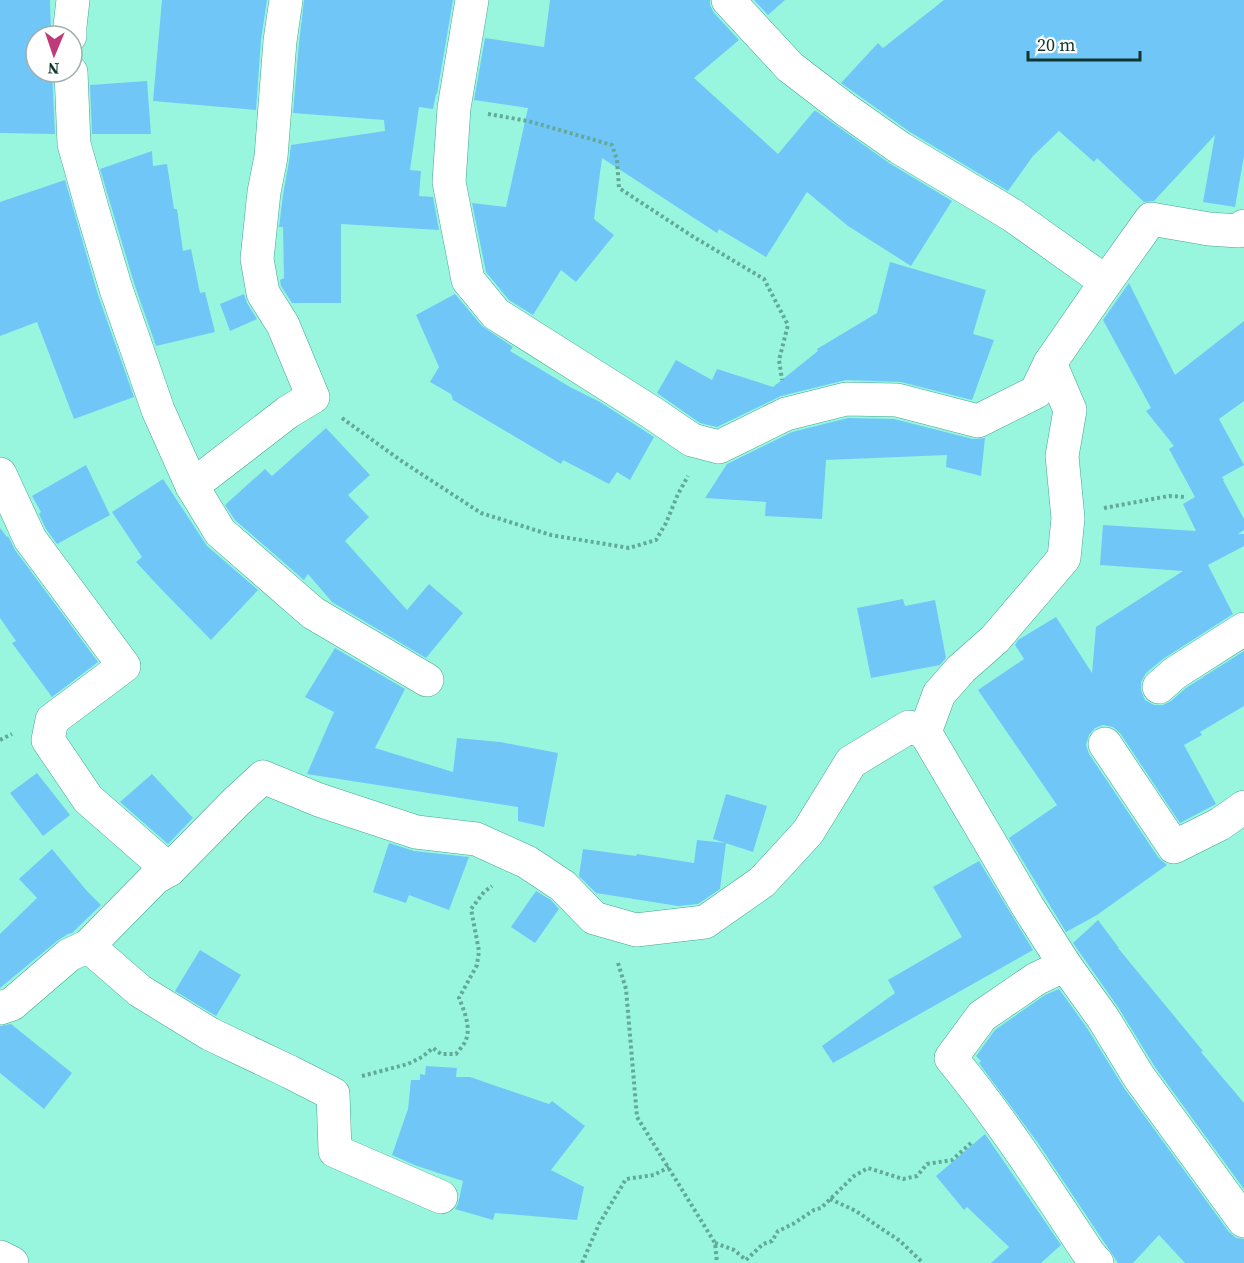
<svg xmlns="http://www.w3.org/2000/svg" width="1244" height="1263" font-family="'Source Serif 4',serif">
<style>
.building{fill:#71c6f8}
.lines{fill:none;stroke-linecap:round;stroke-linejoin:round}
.minor-casing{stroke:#47a590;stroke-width:34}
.path{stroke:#62aa98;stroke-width:4;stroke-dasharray:3 3;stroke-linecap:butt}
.minor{stroke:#fff;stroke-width:33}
</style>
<rect width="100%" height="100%" fill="#99f6de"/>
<!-- building -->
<g class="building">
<path d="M 0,0 L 50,0 L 51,36 L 36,36 L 36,72 L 52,72 L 55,134 L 0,133 Z"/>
<path d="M 162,0 L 267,0 L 261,40 L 256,110 L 153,101 Z"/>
<path d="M 304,0 L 453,0 L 437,94 L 436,94 L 433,109 L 419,107 L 410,170 L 421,171 L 419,196 L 433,197 L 439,230 L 341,224 L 341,303 L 292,303 L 281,286 L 280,280 L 284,278 L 283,227 L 279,227 L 283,195 L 289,161 L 291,145 L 385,131 L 384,120 L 293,113 L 299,43 Z"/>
<path d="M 550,0 L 710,0 L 710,5 L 714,13 L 739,40 L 694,78 L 778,154 L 814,111 L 816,111 L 889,163 L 952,201 L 911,266 L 848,226 L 807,192 L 766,257 L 719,229 L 717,233 L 602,158 L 594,219 L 614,235 L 576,282 L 561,270 L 533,315 L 509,300 L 486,272 L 472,203 L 506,207 L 528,108 L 474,100 L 485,38 L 544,47 Z"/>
<path d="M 754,0 L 785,0 L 768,15 Z"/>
<path d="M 944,0 L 1244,0 L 1244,156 L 1235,207 L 1203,202 L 1215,135 L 1154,201 L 1144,202 L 1097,158 L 1094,162 L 1059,131 L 1033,156 L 1008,191 L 910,132 L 841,83 L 878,43 L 883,48 Z"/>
<path d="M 147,81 L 151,134 L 92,134 L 90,85 Z"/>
<path d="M 152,151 L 153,166 L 167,164 L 174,209 L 177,209 L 183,251 L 191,249 L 200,293 L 205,292 L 215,332 L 156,346 L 134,283 L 100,169 Z"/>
<path d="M 65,180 L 98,295 L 134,397 L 74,419 L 37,322 L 0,336 L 0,202 Z"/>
<path d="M 890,262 L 986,290 L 973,334 L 994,340 L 972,400 L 901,382 L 846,380 L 781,396 L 717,427 L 700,423 L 657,393 L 676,360 L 712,380 L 717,369 L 773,387 L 818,351 L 817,349 L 877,313 Z"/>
<path d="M 1129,283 L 1175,375 L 1244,321 L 1244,401 L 1219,419 L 1244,465 L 1222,477 L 1224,480 L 1223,480 L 1244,519 L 1244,530 L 1238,534 L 1244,534 L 1244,546 L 1208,565 L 1233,614 L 1163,659 L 1146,673 L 1141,682 L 1141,690 L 1145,700 L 1154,705 L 1163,705 L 1171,701 L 1186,688 L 1244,651 L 1244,706 L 1200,732 L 1202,735 L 1184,745 L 1216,804 L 1180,823 L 1120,733 L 1113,727 L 1103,725 L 1095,728 L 1089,735 L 1086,745 L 1089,754 L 1158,857 L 1167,865 L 1097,915 L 1066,932 L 1009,838 L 1057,805 L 978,690 L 1024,659 L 1015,645 L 1018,640 L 1056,617 L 1092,673 L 1096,627 L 1183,571 L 1100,565 L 1103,525 L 1196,531 L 1183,504 L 1195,497 L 1169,449 L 1174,446 L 1146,411 L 1151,408 L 1103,320 Z"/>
<path d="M 244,294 L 247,303 L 257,319 L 230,331 L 220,304 Z"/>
<path d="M 455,294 L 482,326 L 513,347 L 510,351 L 570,387 L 600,402 L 654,437 L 630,480 L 617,472 L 609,484 L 563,460 L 561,464 L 453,400 L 451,394 L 430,382 L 439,367 L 416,315 Z"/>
<path d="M 848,418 L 894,419 L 973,439 L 985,438 L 981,476 L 946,467 L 947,455 L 826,460 L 822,519 L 765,516 L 766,502 L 705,498 L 727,464 L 792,432 Z"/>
<path d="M 326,428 L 370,475 L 348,495 L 369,517 L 345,541 L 407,610 L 429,584 L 463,613 L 426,658 L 332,602 L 308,574 L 304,580 L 235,520 L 225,505 L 265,469 L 272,476 Z"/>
<path d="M 86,465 L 110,515 L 57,544 L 46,529 L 39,514 L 41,512 L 32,496 Z"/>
<path d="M 163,479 L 207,546 L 258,590 L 211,640 L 162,590 L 136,562 L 142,557 L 112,512 Z"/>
<path d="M 0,528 L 7,537 L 8,536 L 15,550 L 98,662 L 52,697 L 12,643 L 16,641 L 0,618 Z"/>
<path d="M 903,599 L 905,606 L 935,600 L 946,658 L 940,665 L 871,678 L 857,608 Z"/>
<path d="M 335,648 L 405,689 L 375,748 L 453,772 L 457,738 L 500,742 L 558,753 L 544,827 L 518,821 L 518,807 L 307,774 L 334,712 L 305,697 Z"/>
<path d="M 37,773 L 70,815 L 43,836 L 10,793 Z"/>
<path d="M 152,774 L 193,818 L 168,844 L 120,802 Z"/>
<path d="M 726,794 L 767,806 L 753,852 L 713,839 Z"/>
<path d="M 697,840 L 726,843 L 720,889 L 698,904 L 678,906 L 596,893 L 579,876 L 583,849 L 636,856 L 637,854 L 694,863 Z"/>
<path d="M 389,843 L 414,851 L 469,857 L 449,910 L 409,895 L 406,903 L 373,892 Z"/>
<path d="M 52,849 L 87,891 L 101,905 L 72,933 L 68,934 L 57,941 L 0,988 L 0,934 L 37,898 L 19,879 Z"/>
<path d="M 979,861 L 1033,950 L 833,1063 L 822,1046 L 895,993 L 888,980 L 962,937 L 933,887 Z"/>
<path d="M 536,891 L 551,900 L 559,909 L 535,943 L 511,927 Z"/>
<path d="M 1098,920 L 1119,948 L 1118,948 L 1203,1051 L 1201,1052 L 1244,1103 L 1244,1189 L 1155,1067 L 1118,1007 L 1073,943 Z"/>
<path d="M 200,950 L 241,975 L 216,1016 L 175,991 Z"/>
<path d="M 1059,989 L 1087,1028 L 1124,1088 L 1229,1232 L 1236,1238 L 1244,1239 L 1244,1263 L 1185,1263 L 1159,1235 L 1133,1263 L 1118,1263 L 1038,1143 L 979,1063 L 981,1061 L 976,1056 L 995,1030 L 1045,995 Z"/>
<path d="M 11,1024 L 72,1073 L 44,1109 L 0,1073 L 0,1026 Z"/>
<path d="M 426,1066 L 457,1068 L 456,1077 L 470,1077 L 549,1104 L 552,1101 L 585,1126 L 551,1170 L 584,1187 L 577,1220 L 495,1213 L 493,1220 L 455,1209 L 458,1204 L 463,1181 L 417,1166 L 392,1155 L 408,1109 L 411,1080 L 420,1080 L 420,1074 L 425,1075 Z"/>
<path d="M 985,1134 L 1061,1245 L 1041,1263 L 991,1263 L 1009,1247 L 967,1207 L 964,1210 L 936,1176 Z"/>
</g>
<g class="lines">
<!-- minor casing -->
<g class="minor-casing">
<g id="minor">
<path d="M 286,0 L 280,41 L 271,157 L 264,192 L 257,259 L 263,293 L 283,325 L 313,397 L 288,412 L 192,486 L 220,532 L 313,613 L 427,680"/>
<path d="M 472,0 L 454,108 L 449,182 L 468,280 L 496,314 L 651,412 L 692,440 L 719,447 L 786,414 L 846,399 L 897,400 L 978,421 L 1036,392 L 1050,363 L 1106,282 L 1151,219 L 1209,229 L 1239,231 L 1244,226"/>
<path d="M 728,0 L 790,67 L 846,110 L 900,148 L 1012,215 L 1106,282"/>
<path d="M 70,36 L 70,26 L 73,0"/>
<path d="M 71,72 L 74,144 L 94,215 L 116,289 L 158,410 L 192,486"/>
<path d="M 0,474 L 30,539 L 124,666 L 52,720 L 48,740 L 88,799 L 169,870"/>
<path d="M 1159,687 L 1175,673 L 1244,629"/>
<path d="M 925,732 L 939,694 L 961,669 L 995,639 L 1064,558 L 1068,518 L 1062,456 L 1070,410 L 1050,363"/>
<path d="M 1105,744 L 1174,847 L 1220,824 L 1244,807"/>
<path d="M 88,946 L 140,991 L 210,1034 L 290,1072 L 333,1094 L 335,1151 L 441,1197"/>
<path d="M 1065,965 L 1103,1018 L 1139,1077 L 1244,1221"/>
<path d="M 0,1008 L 12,1004 L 69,955 L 88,946 L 155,878 L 169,870 L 236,802 L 263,777 L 319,800 L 416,832 L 476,839 L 527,862 L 563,886 L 594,918 L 636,930 L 705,922 L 762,882 L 808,832 L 851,762 L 909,727 L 925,732 L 1028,907 L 1065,965 L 1036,979 L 982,1016 L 951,1058 C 1002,1120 1045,1187 1089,1254 L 1097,1263"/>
<path d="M 0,1257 L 12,1263"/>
</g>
</g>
<!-- path -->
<g class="path">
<path d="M 488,114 L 528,121 L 612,145 L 617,160 L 619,188 L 692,236 L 764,279 L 788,325 L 779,360 L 782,380"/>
<path d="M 342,418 L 403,462 L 481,513 L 551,535 L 629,548 L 656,540 L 666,523 L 678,494 L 688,476"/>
<path d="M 1104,508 L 1169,496 L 1186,497"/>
<path d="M 0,740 L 12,734"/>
<path d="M 618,963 L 626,989 L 637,1117 L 715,1243 L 717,1263"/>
<path d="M 362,1076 L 408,1064 L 422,1057 L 433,1048 L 441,1054 L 456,1054 C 459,1050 463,1046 465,1042 C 472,1029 464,1010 459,998 L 477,965 L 479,951 L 471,909 L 484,892 L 492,886"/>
<path d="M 830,1199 L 856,1211 L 879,1227 L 900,1241 L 923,1263"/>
<path d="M 715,1243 L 734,1250 L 746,1260 L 763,1244 L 772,1241 L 778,1231 L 793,1224 L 814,1210 L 821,1208 L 854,1176 L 868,1168 L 903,1179 L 917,1176 L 927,1164 L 952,1160 L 971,1143"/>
<path d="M 582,1263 L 599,1224 L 626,1179 L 654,1175 L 669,1167"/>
</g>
<!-- minor -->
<use href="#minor" class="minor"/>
</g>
<!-- north arrow -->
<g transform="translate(54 54) rotate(182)"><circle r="28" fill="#ffffff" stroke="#9fafab" stroke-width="1.5"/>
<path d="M0-4.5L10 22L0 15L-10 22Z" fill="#c03978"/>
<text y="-9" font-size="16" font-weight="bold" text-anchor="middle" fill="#0e362e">N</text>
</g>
<!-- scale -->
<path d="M1028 51v9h112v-9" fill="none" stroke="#0e362e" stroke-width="3"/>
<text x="1037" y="51" font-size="18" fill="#0e362e" stroke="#ffffff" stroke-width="4.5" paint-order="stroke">20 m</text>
</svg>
